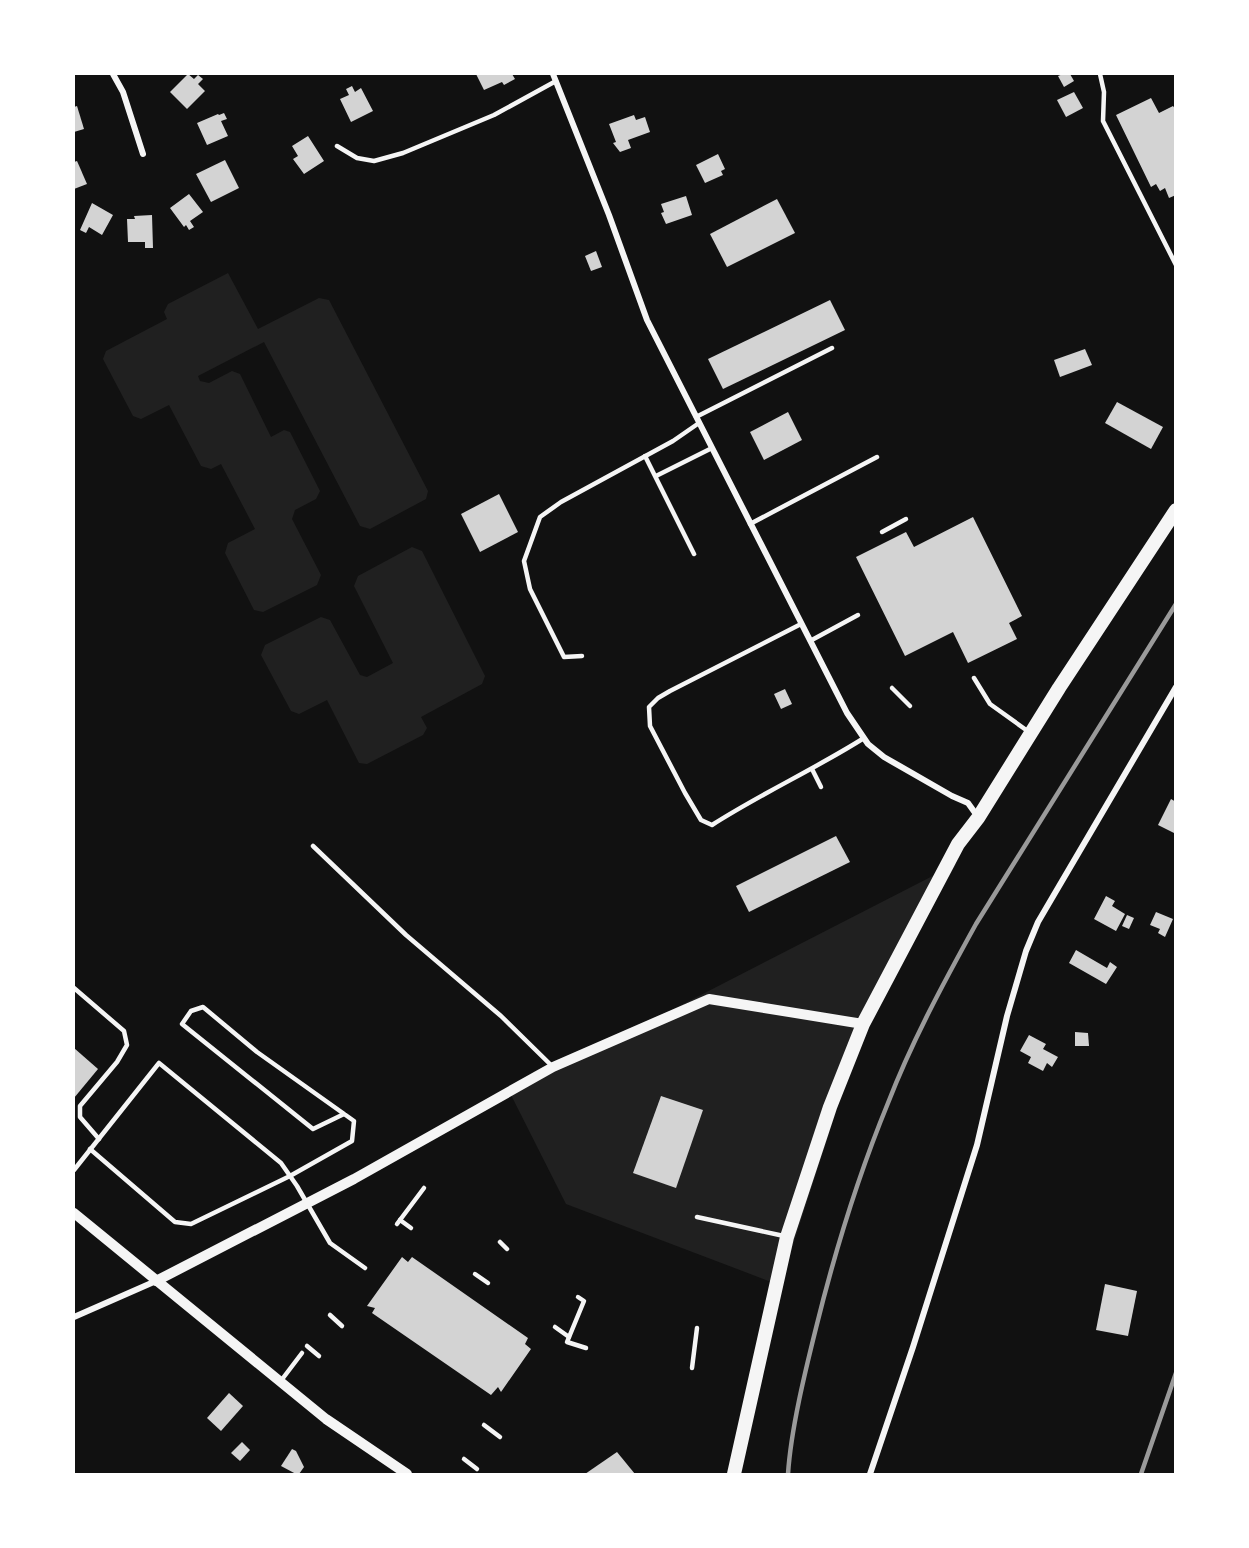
<svg xmlns="http://www.w3.org/2000/svg" width="1249" height="1548" font-family="Raleway,sans-serif">
<style>
.green{fill:#202020}
.building{fill:#d3d3d3}
.lines{fill:none;stroke-linecap:round;stroke-linejoin:round}
.service{stroke:#f5f5f5;stroke-width:4.5}
.minor{stroke:#f5f5f5;stroke-width:6}
.tertiary{stroke:#f5f5f5;stroke-width:10}
.primary{stroke:#f5f5f5;stroke-width:14}
.rail{stroke:#9a9a9a;stroke-width:4.5}
</style>
<rect width="100%" height="100%" fill="#111"/>
<!-- green -->
<g class="green">
<path d="M 228,273 L 258,329 L 319,298 L 329,300 L 428,491 L 426,499 L 370,529 L 360,526 L 264,342 L 198,376 L 200,381 L 209,383 L 232,371 L 240,374 L 271,437 L 284,430 L 290,432 L 320,491 L 316,499 L 295,510 L 292,519 L 321,575 L 317,585 L 263,612 L 254,610 L 225,553 L 228,543 L 255,529 L 221,464 L 211,469 L 201,466 L 169,405 L 141,419 L 133,416 L 103,359 L 106,351 L 167,319 L 164,312 L 168,304 Z"/>
<path d="M 412,547 L 422,551 L 485,676 L 482,684 L 421,717 L 427,728 L 423,735 L 367,764 L 359,763 L 327,700 L 299,714 L 291,711 L 261,655 L 265,645 L 321,617 L 330,620 L 360,675 L 367,677 L 393,663 L 354,586 L 358,576 Z"/>
<path d="M 956,864 L 859,1041 L 792,1248 L 782,1286 L 566,1204 L 510,1093 Z"/>
</g>
<!-- building -->
<g class="building">
<path d="M 188,74 L 194,79 L 198,75 L 203,79 L 198,84 L 205,91 L 187,109 L 170,92 Z"/>
<path d="M 476,74 L 512,74 L 515,79 L 504,85 L 502,82 L 484,90 Z"/>
<path d="M 1063,74 L 1070,74 L 1074,81 L 1064,87 L 1058,76 Z"/>
<path d="M 352,86 L 355,92 L 361,88 L 373,111 L 351,122 L 340,99 L 349,95 L 346,89 Z"/>
<path d="M 1074,92 L 1083,108 L 1066,117 L 1057,100 Z"/>
<path d="M 1151,98 L 1159,113 L 1173,106 L 1176,110 L 1176,195 L 1169,198 L 1165,188 L 1160,191 L 1156,184 L 1151,187 L 1116,115 Z"/>
<path d="M 77,106 L 84,129 L 74,132 L 74,107 Z"/>
<path d="M 224,113 L 227,119 L 221,121 L 228,136 L 207,145 L 197,123 L 218,114 L 219,115 Z"/>
<path d="M 634,115 L 636,120 L 645,117 L 650,132 L 628,140 L 631,148 L 620,152 L 613,143 L 616,142 L 609,124 Z"/>
<path d="M 308,136 L 324,161 L 304,174 L 293,159 L 298,156 L 292,146 Z"/>
<path d="M 718,154 L 725,169 L 721,171 L 723,175 L 705,183 L 696,165 Z"/>
<path d="M 225,160 L 239,188 L 211,202 L 196,174 Z"/>
<path d="M 77,161 L 87,184 L 74,189 L 74,162 Z"/>
<path d="M 189,194 L 203,212 L 190,221 L 194,227 L 189,230 L 186,225 L 184,227 L 170,208 Z"/>
<path d="M 686,196 L 692,215 L 666,224 L 661,213 L 664,212 L 661,204 Z"/>
<path d="M 777,199 L 795,233 L 727,267 L 710,234 Z"/>
<path d="M 92,203 L 113,215 L 102,235 L 89,227 L 86,233 L 80,230 Z"/>
<path d="M 152,215 L 153,248 L 145,248 L 145,242 L 128,242 L 127,219 L 135,219 L 134,216 Z"/>
<path d="M 596,251 L 602,267 L 591,271 L 585,256 Z"/>
<path d="M 830,300 L 845,330 L 723,389 L 708,359 Z"/>
<path d="M 1085,349 L 1092,365 L 1060,377 L 1054,360 Z"/>
<path d="M 1117,402 L 1163,427 L 1151,449 L 1105,423 Z"/>
<path d="M 788,412 L 802,440 L 764,460 L 750,432 Z"/>
<path d="M 499,494 L 518,532 L 480,552 L 461,514 Z"/>
<path d="M 973,517 L 1022,616 L 1009,623 L 1017,639 L 968,663 L 953,632 L 905,656 L 856,557 L 906,532 L 914,547 Z"/>
<path d="M 785,689 L 792,704 L 781,709 L 774,694 Z"/>
<path d="M 1171,799 L 1176,802 L 1176,834 L 1158,825 Z"/>
<path d="M 836,836 L 850,862 L 749,912 L 736,886 Z"/>
<path d="M 1106,896 L 1115,901 L 1112,906 L 1125,914 L 1116,931 L 1094,919 Z"/>
<path d="M 1156,912 L 1173,919 L 1165,937 L 1158,933 L 1160,929 L 1150,925 Z"/>
<path d="M 1127,915 L 1134,918 L 1129,929 L 1122,926 Z"/>
<path d="M 1076,950 L 1107,968 L 1110,962 L 1117,967 L 1106,984 L 1069,963 Z"/>
<path d="M 1075,1032 L 1088,1033 L 1089,1046 L 1075,1046 Z"/>
<path d="M 1029,1035 L 1046,1044 L 1043,1049 L 1058,1057 L 1052,1067 L 1047,1063 L 1043,1071 L 1028,1063 L 1031,1057 L 1020,1051 Z"/>
<path d="M 74,1048 L 98,1069 L 74,1098 Z"/>
<path d="M 661,1096 L 703,1110 L 676,1188 L 633,1173 Z"/>
<path d="M 402,1257 L 408,1262 L 412,1257 L 528,1338 L 525,1344 L 531,1349 L 501,1392 L 498,1387 L 491,1395 L 372,1313 L 375,1308 L 367,1306 Z"/>
<path d="M 1105,1284 L 1137,1291 L 1128,1336 L 1096,1330 Z"/>
<path d="M 229,1393 L 243,1406 L 221,1431 L 207,1418 Z"/>
<path d="M 242,1442 L 250,1450 L 240,1461 L 231,1453 Z"/>
<path d="M 292,1449 L 296,1451 L 304,1467 L 299,1474 L 296,1474 L 281,1466 Z"/>
<path d="M 617,1452 L 635,1474 L 585,1474 Z"/>
</g>
<g class="lines">
<!-- service -->
<g class="service">
<path d="M 1100,74 L 1104,92 L 1103,121 L 1176,265"/>
<path d="M 337,146 L 357,158 L 374,161 L 403,153 L 494,115 L 556,81"/>
<path d="M 696,417 L 832,348"/>
<path d="M 645,456 L 694,554"/>
<path d="M 656,476 L 712,448"/>
<path d="M 750,524 L 877,457"/>
<path d="M 882,532 L 906,519"/>
<path d="M 801,624 L 670,691 L 658,698 L 649,707 L 650,726 L 685,793 L 701,820 L 712,825 C 762,793 815,769 864,738"/>
<path d="M 810,641 L 858,615"/>
<path d="M 582,656 L 564,657 L 530,589 L 524,561 L 540,517 L 561,502 L 673,441 L 699,423"/>
<path d="M 974,678 L 990,704 L 1029,732"/>
<path d="M 892,688 L 910,706"/>
<path d="M 812,769 L 821,787"/>
<path d="M 313,846 L 406,935 L 501,1016 L 553,1067"/>
<path d="M 74,988 L 124,1031 L 127,1045 L 117,1062 L 80,1106 L 80,1117 L 99,1139"/>
<path d="M 90,1149 L 175,1222 L 191,1224 L 290,1176 L 352,1141 L 354,1121 L 257,1052 L 203,1007 L 191,1011 L 182,1024 L 313,1129 L 344,1114"/>
<path d="M 74,1170 L 159,1063 L 281,1163 L 297,1186 L 330,1243 L 365,1268"/>
<path d="M 697,1217 L 784,1236"/>
<path d="M 400,1220 L 411,1228"/>
<path d="M 397,1224 L 424,1188"/>
<path d="M 500,1242 L 507,1249"/>
<path d="M 475,1274 L 488,1283"/>
<path d="M 578,1297 L 584,1301 L 567,1342 L 586,1348"/>
<path d="M 330,1315 L 342,1326"/>
<path d="M 555,1327 L 569,1337"/>
<path d="M 307,1346 L 319,1356"/>
<path d="M 692,1368 L 697,1328"/>
<path d="M 280,1382 L 302,1353"/>
<path d="M 484,1425 L 500,1437"/>
<path d="M 464,1459 L 477,1469"/>
</g>
<!-- minor -->
<g class="minor">
<path d="M 113,74 L 123,92 L 143,154"/>
<path d="M 553,74 L 609,215 L 647,320 L 847,713 L 868,744 L 884,757 L 952,796 L 968,803 L 978,817"/>
<path d="M 74,1317 L 156,1281"/>
<path d="M 870,1474 L 913,1347 L 977,1145 L 1007,1016 L 1026,951 L 1038,922 L 1055,893 L 1176,687"/>
</g>
<!-- tertiary -->
<g class="tertiary">
<path d="M 74,1213 L 326,1419 L 407,1474"/>
<path d="M 156,1281 L 354,1179 L 553,1067 L 709,999 L 863,1024"/>
</g>
<!-- primary -->
<path class="primary" d="M 734,1474 L 787,1237 L 830,1107 L 863,1024 L 958,844 L 978,818 L 1059,688 L 1176,510"/>
<!-- rail -->
<g class="rail">
<path d="M 788,1474 C 791,1429 805,1372 816,1328 C 835,1251 858,1176 888,1103 C 912,1041 944,982 976,924 L 1176,604"/>
<path d="M 1141,1474 L 1176,1373"/>
</g>
</g>
<!-- border -->
<rect width="1249" height="1548" fill="none" stroke="#ffffff" stroke-width="150"/>
</svg>
